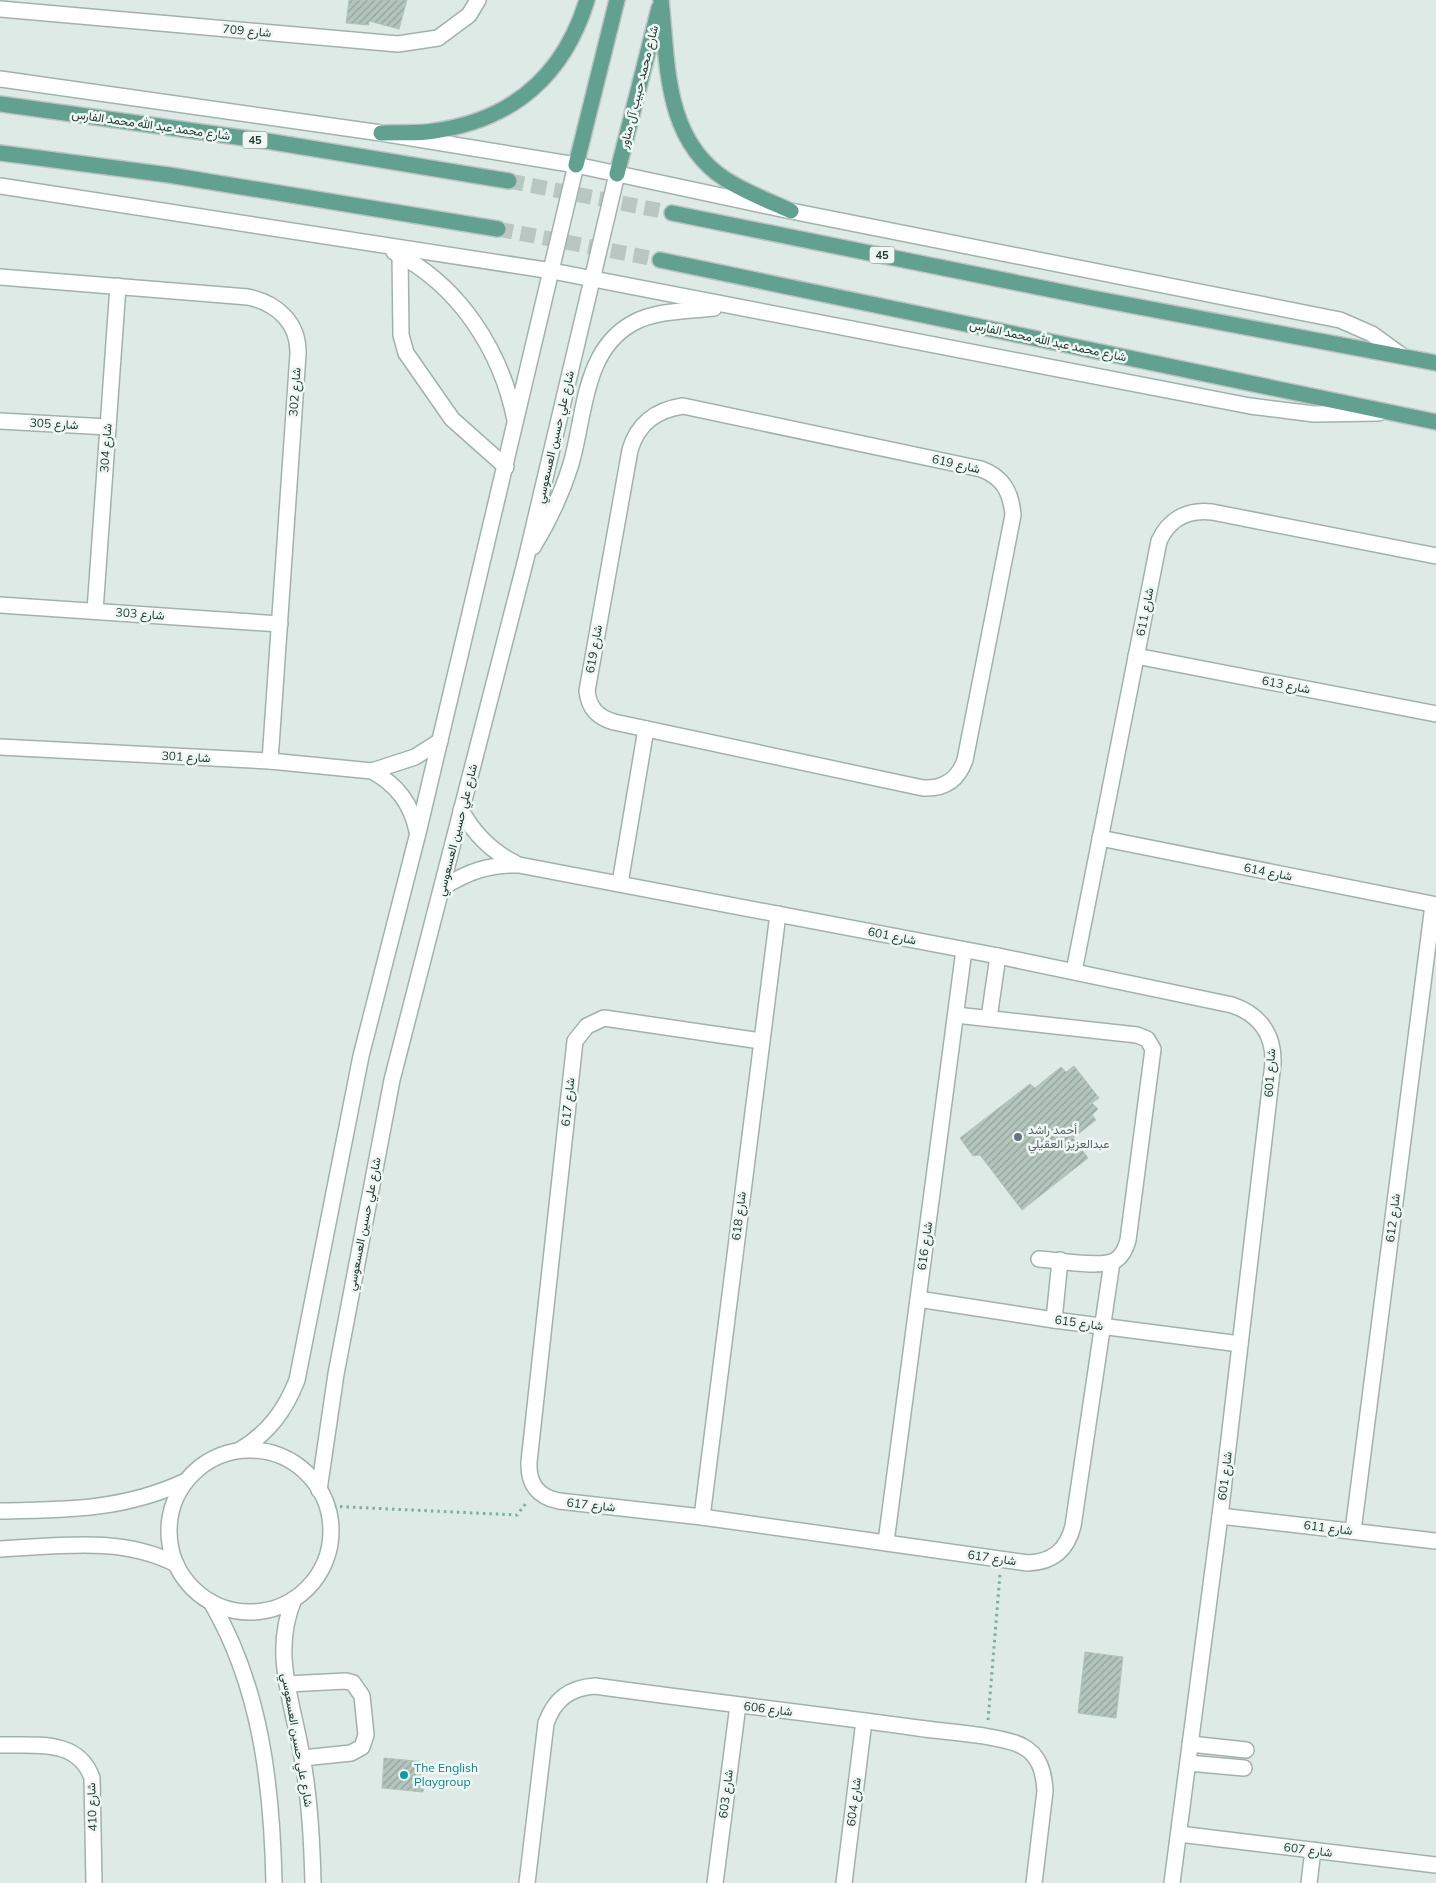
<svg xmlns="http://www.w3.org/2000/svg" width="1436" height="1883" font-family="Mulish,Vazirmatn,sans-serif">
<style>
.building{fill:url(#building-hatch);stroke:#b1c3bc}
.lines{fill:none;stroke-linecap:round;stroke-linejoin:round}
.major-tunnel{stroke:#b8c7c1;stroke-width:15;stroke-dasharray:15 8;stroke-linecap:butt}
.minor-casing{stroke:#a1b2ac;stroke-width:18}
.major-casing{stroke:#bcc4c2;stroke-width:18}
.path{stroke:#7eae9f;stroke-width:3;stroke-dasharray:2.5 4;stroke-linecap:butt}
.minor{stroke:#fff;stroke-width:15}
.major{stroke:#62a090;stroke-width:15}
.worship-dot{fill:#6b7280;stroke:#eff7f3;stroke-width:2}
.culture-dot{fill:#0f9aa8;stroke:#eff7f3;stroke-width:2}
.labels{text-anchor:middle;stroke-width:5;stroke-linejoin:round;paint-order:stroke}
.shield{fill:#eff7f3;stroke:#5e736d;stroke-width:1}
.shield-label{font-size:11px;font-weight:bold;fill:#203a33}
.street-label{font-size:12px;fill:#203a33;stroke:#eff7f3}
.worship-label{font-size:12px;fill:#5b616d;stroke:#eff7f3;text-anchor:start}
.culture-label{font-size:12px;fill:#0d838f;stroke:#eff7f3;text-anchor:start}
</style>
<defs>
<pattern id="building-hatch" width="6" height="6" patternUnits="userSpaceOnUse" patternTransform="scale(1.25)"><rect width="6" height="6" fill="#b4c5be"/><path d="M-1 1l2-2M0 6l6-6M5 7l2-2" fill="none" stroke="#92a19b"/></pattern>
</defs>
<rect width="100%" height="100%" fill="#deeae5"/>
<!-- building -->
<g class="building">
<path d="M 349,0 L 407,0 L 399,29 L 369,21 L 369,25 L 346,23 Z"/>
<path d="M 1074,1066 L 1099,1098 L 1092,1103 L 1098,1109 L 1092,1115 L 1096,1120 L 1073,1138 L 1088,1158 L 1022,1210 L 980,1155 L 973,1156 L 960,1138 L 1030,1084 L 1035,1088 L 1061,1067 L 1066,1072 Z"/>
<path d="M 1085,1652 L 1123,1657 L 1116,1718 L 1078,1713 Z"/>
<path d="M 384,1758 L 426,1762 L 423,1792 L 382,1788 Z"/>
</g>
<g class="lines">
<!-- major-tunnel -->
<g class="major-tunnel">
<path d="M 509,181 L 672,213"/>
<path d="M 498,229 L 660,260"/>
</g>
<!-- minor casing -->
<g class="minor-casing">
<g id="minor">
<path d="M 0,9 L 398,44 L 438,38 L 469,15 L 478,0"/>
<path d="M 0,79 L 381,133 L 576,165 L 791,211 L 1340,320 L 1372,334 L 1401,355"/>
<path d="M 0,186 L 552,271 L 1250,406 L 1314,414 L 1379,413"/>
<path d="M 394,252 C 459,285 501,350 515,420"/>
<path d="M 400,255 L 401,335 L 406,353 L 452,419 L 506,467"/>
<path d="M 0,277 L 248,297 C 277,303 299,323 298,354 L 270,761"/>
<path d="M 683,406 L 981,469 C 1003,477 1011,492 1013,515 L 965,760 C 958,780 944,789 923,788 L 614,722 C 597,717 589,708 587,691 L 630,450 C 638,423 656,410 683,406 Z"/>
<path d="M 0,421 L 108,427"/>
<path d="M 533,547 C 549,521 562,493 571,464 C 585,416 583,350 633,323 C 657,310 688,311 714,308"/>
<path d="M 0,605 L 280,624"/>
<path d="M 95,611 L 118,286"/>
<path d="M 1136,656 L 1436,714"/>
<path d="M 0,747 L 270,761 L 372,771 L 415,757 L 440,741"/>
<path d="M 372,771 C 397,785 411,803 417,831"/>
<path d="M 461,810 C 474,834 491,851 515,863"/>
<path d="M 1100,838 L 1436,905"/>
<path d="M 620,883 L 646,729"/>
<path d="M 442,888 C 467,872 489,864 519,865 L 998,956 L 1232,1005 C 1259,1014 1274,1034 1273,1063 L 1220,1516 L 1172,1883"/>
<path d="M 1074,971 L 1159,541 C 1169,519 1188,509 1212,512 L 1436,556"/>
<path d="M 956,1015 L 1137,1035 L 1147,1039 L 1153,1049 L 1128,1240 C 1126,1248 1123,1255 1116,1260 C 1102,1269 1056,1260 1039,1259"/>
<path d="M 989,1018 L 998,956"/>
<path d="M 761,1041 L 604,1018 L 587,1026 L 575,1041 L 529,1462 C 528,1484 538,1497 559,1501 L 702,1517 L 1028,1563 C 1053,1562 1067,1550 1073,1526 L 1112,1262"/>
<path d="M 918,1299 L 1054,1320 L 1240,1344"/>
<path d="M 1054,1320 L 1060,1260"/>
<path d="M 240,1450 C 268,1433 285,1411 297,1380 L 361,1056 L 418,833 L 576,165"/>
<circle cx="250" cy="1531" r="81"/>
<path d="M 319,1490 L 336,1374 L 392,1080 L 526,559 L 617,174"/>
<path d="M 0,1511 C 67,1510 124,1510 186,1481"/>
<path d="M 1220,1516 L 1436,1541"/>
<path d="M 702,1517 L 778,914"/>
<path d="M 1353,1531 L 1433,905"/>
<path d="M 886,1542 L 964,950"/>
<path d="M 0,1549 C 60,1546 121,1536 176,1564"/>
<path d="M 294,1599 C 271,1653 293,1702 302,1757 C 310,1798 312,1841 313,1883"/>
<path d="M 211,1602 C 261,1687 272,1786 274,1883"/>
<path d="M 287,1684 L 346,1681 L 353,1683 L 362,1696 L 366,1735 L 362,1747 L 351,1753 L 303,1758"/>
<path d="M 1190,1744 L 1246,1750"/>
<path d="M 0,1745 C 35,1746 78,1738 92,1778 L 94,1883"/>
<path d="M 1188,1763 L 1244,1768"/>
<path d="M 1179,1834 L 1436,1865"/>
<path d="M 527,1883 L 546,1723 C 555,1699 569,1688 595,1686 C 702,1701 810,1713 918,1728 C 943,1732 1002,1735 1022,1746 C 1040,1755 1044,1773 1045,1791 L 1034,1883"/>
<path d="M 715,1883 L 738,1705"/>
<path d="M 844,1883 L 864,1721"/>
<path d="M 1309,1883 L 1313,1850"/>
</g>
</g>
<!-- major casing -->
<g class="major-casing">
<g id="major">
<path d="M 661,0 C 668,64 664,139 725,179 C 745,192 769,201 791,211"/>
<path d="M 0,104 L 273,142 L 509,181"/>
<path d="M 381,133 C 398,132 417,134 434,131 C 513,120 564,75 587,0"/>
<path d="M 0,153 L 169,175 L 498,229"/>
<path d="M 576,165 L 617,0"/>
<path d="M 617,174 L 659,8"/>
<path d="M 672,213 L 1092,298 L 1436,363"/>
<path d="M 660,260 L 1436,422"/>
</g>
</g>
<!-- path -->
<g class="path">
<path d="M 327,1506 L 517,1515 L 527,1502"/>
<path d="M 988,1720 L 1000,1574"/>
</g>
<!-- minor -->
<use href="#minor" class="minor"/>
<!-- major -->
<use href="#major" class="major"/>
</g>
<!-- markers -->
<circle class="worship-dot" cx="1018" cy="1137" r="5"/>
<circle class="culture-dot" cx="404" cy="1775" r="5"/>
<g class="labels">
<!-- shield labels -->
<g class="shield">
<rect x="242.5" y="131.5" width="25" height="17" rx="4"/>
<rect x="869.5" y="246.5" width="25" height="17" rx="4"/>
</g>
<g class="shield-label">
<text x="255" y="144">45</text>
<text x="882" y="259">45</text>
</g>
<!-- street labels -->
<g class="street-label">
<text transform="translate(247 31) rotate(5)" y="4">شارع 709</text>
<text transform="translate(639 87) rotate(-76)" y="4">شارع محمد حبيب آل مناور</text>
<text transform="translate(151 125) rotate(8)" y="4">شارع محمد عبد الله محمد الفارس</text>
<text transform="translate(1048 341) rotate(12)" y="4">شارع محمد عبد الله محمد الفارس</text>
<text transform="translate(295 392) rotate(-86)" y="4">شارع 302</text>
<text transform="translate(54 424) rotate(3)" y="4">شارع 305</text>
<text transform="translate(555 437) rotate(-77)" y="4">شارع علي حسين العسعوسي</text>
<text transform="translate(106 448) rotate(-86)" y="4">شارع 304</text>
<text transform="translate(956 464) rotate(13)" y="4">شارع 619</text>
<text transform="translate(1145 612) rotate(-79)" y="4">شارع 611</text>
<text transform="translate(140 614) rotate(4)" y="4">شارع 303</text>
<text transform="translate(594 649) rotate(-80)" y="4">شارع 619</text>
<text transform="translate(1286 685) rotate(11)" y="4">شارع 613</text>
<text transform="translate(186 757) rotate(3)" y="4">شارع 301</text>
<text transform="translate(457 830) rotate(-76)" y="4">شارع علي حسين العسعوسي</text>
<text transform="translate(1268 872) rotate(11)" y="4">شارع 614</text>
<text transform="translate(892 936) rotate(11)" y="4">شارع 601</text>
<text transform="translate(1270 1073) rotate(-87)" y="4">شارع 601</text>
<text transform="translate(568 1102) rotate(-84)" y="4">شارع 617</text>
<text transform="translate(739 1216) rotate(-83)" y="4">شارع 618</text>
<text transform="translate(1393 1218) rotate(-83)" y="4">شارع 612</text>
<text transform="translate(364 1224) rotate(-79)" y="4">شارع علي حسين العسعوسي</text>
<text transform="translate(925 1246) rotate(-82)" y="4">شارع 616</text>
<text transform="translate(1079 1323) rotate(8)" y="4">شارع 615</text>
<text transform="translate(1225 1476) rotate(-83)" y="4">شارع 601</text>
<text transform="translate(591 1505) rotate(6)" y="4">شارع 617</text>
<text transform="translate(1328 1528) rotate(7)" y="4">شارع 611</text>
<text transform="translate(992 1558) rotate(8)" y="4">شارع 617</text>
<text transform="translate(768 1709) rotate(7)" y="4">شارع 606</text>
<text transform="translate(297 1740) rotate(80)" y="4">شارع علي حسين العسعوسي</text>
<text transform="translate(726 1794) rotate(-83)" y="4">شارع 603</text>
<text transform="translate(854 1802) rotate(-83)" y="4">شارع 604</text>
<text transform="translate(92 1807) rotate(-92)" y="4">شارع 410</text>
<text transform="translate(1308 1850) rotate(7)" y="4">شارع 607</text>
</g>
<!-- worship labels -->
<g class="worship-label">
<text x="1028" y="1134">أحمد راشد<tspan x="1028" dy="14">عبدالعزيز العقيلي</tspan></text>
</g>
<!-- culture labels -->
<g class="culture-label">
<text x="414" y="1772">The English<tspan x="414" dy="14">Playgroup</tspan></text>
</g>
</g>
</svg>
